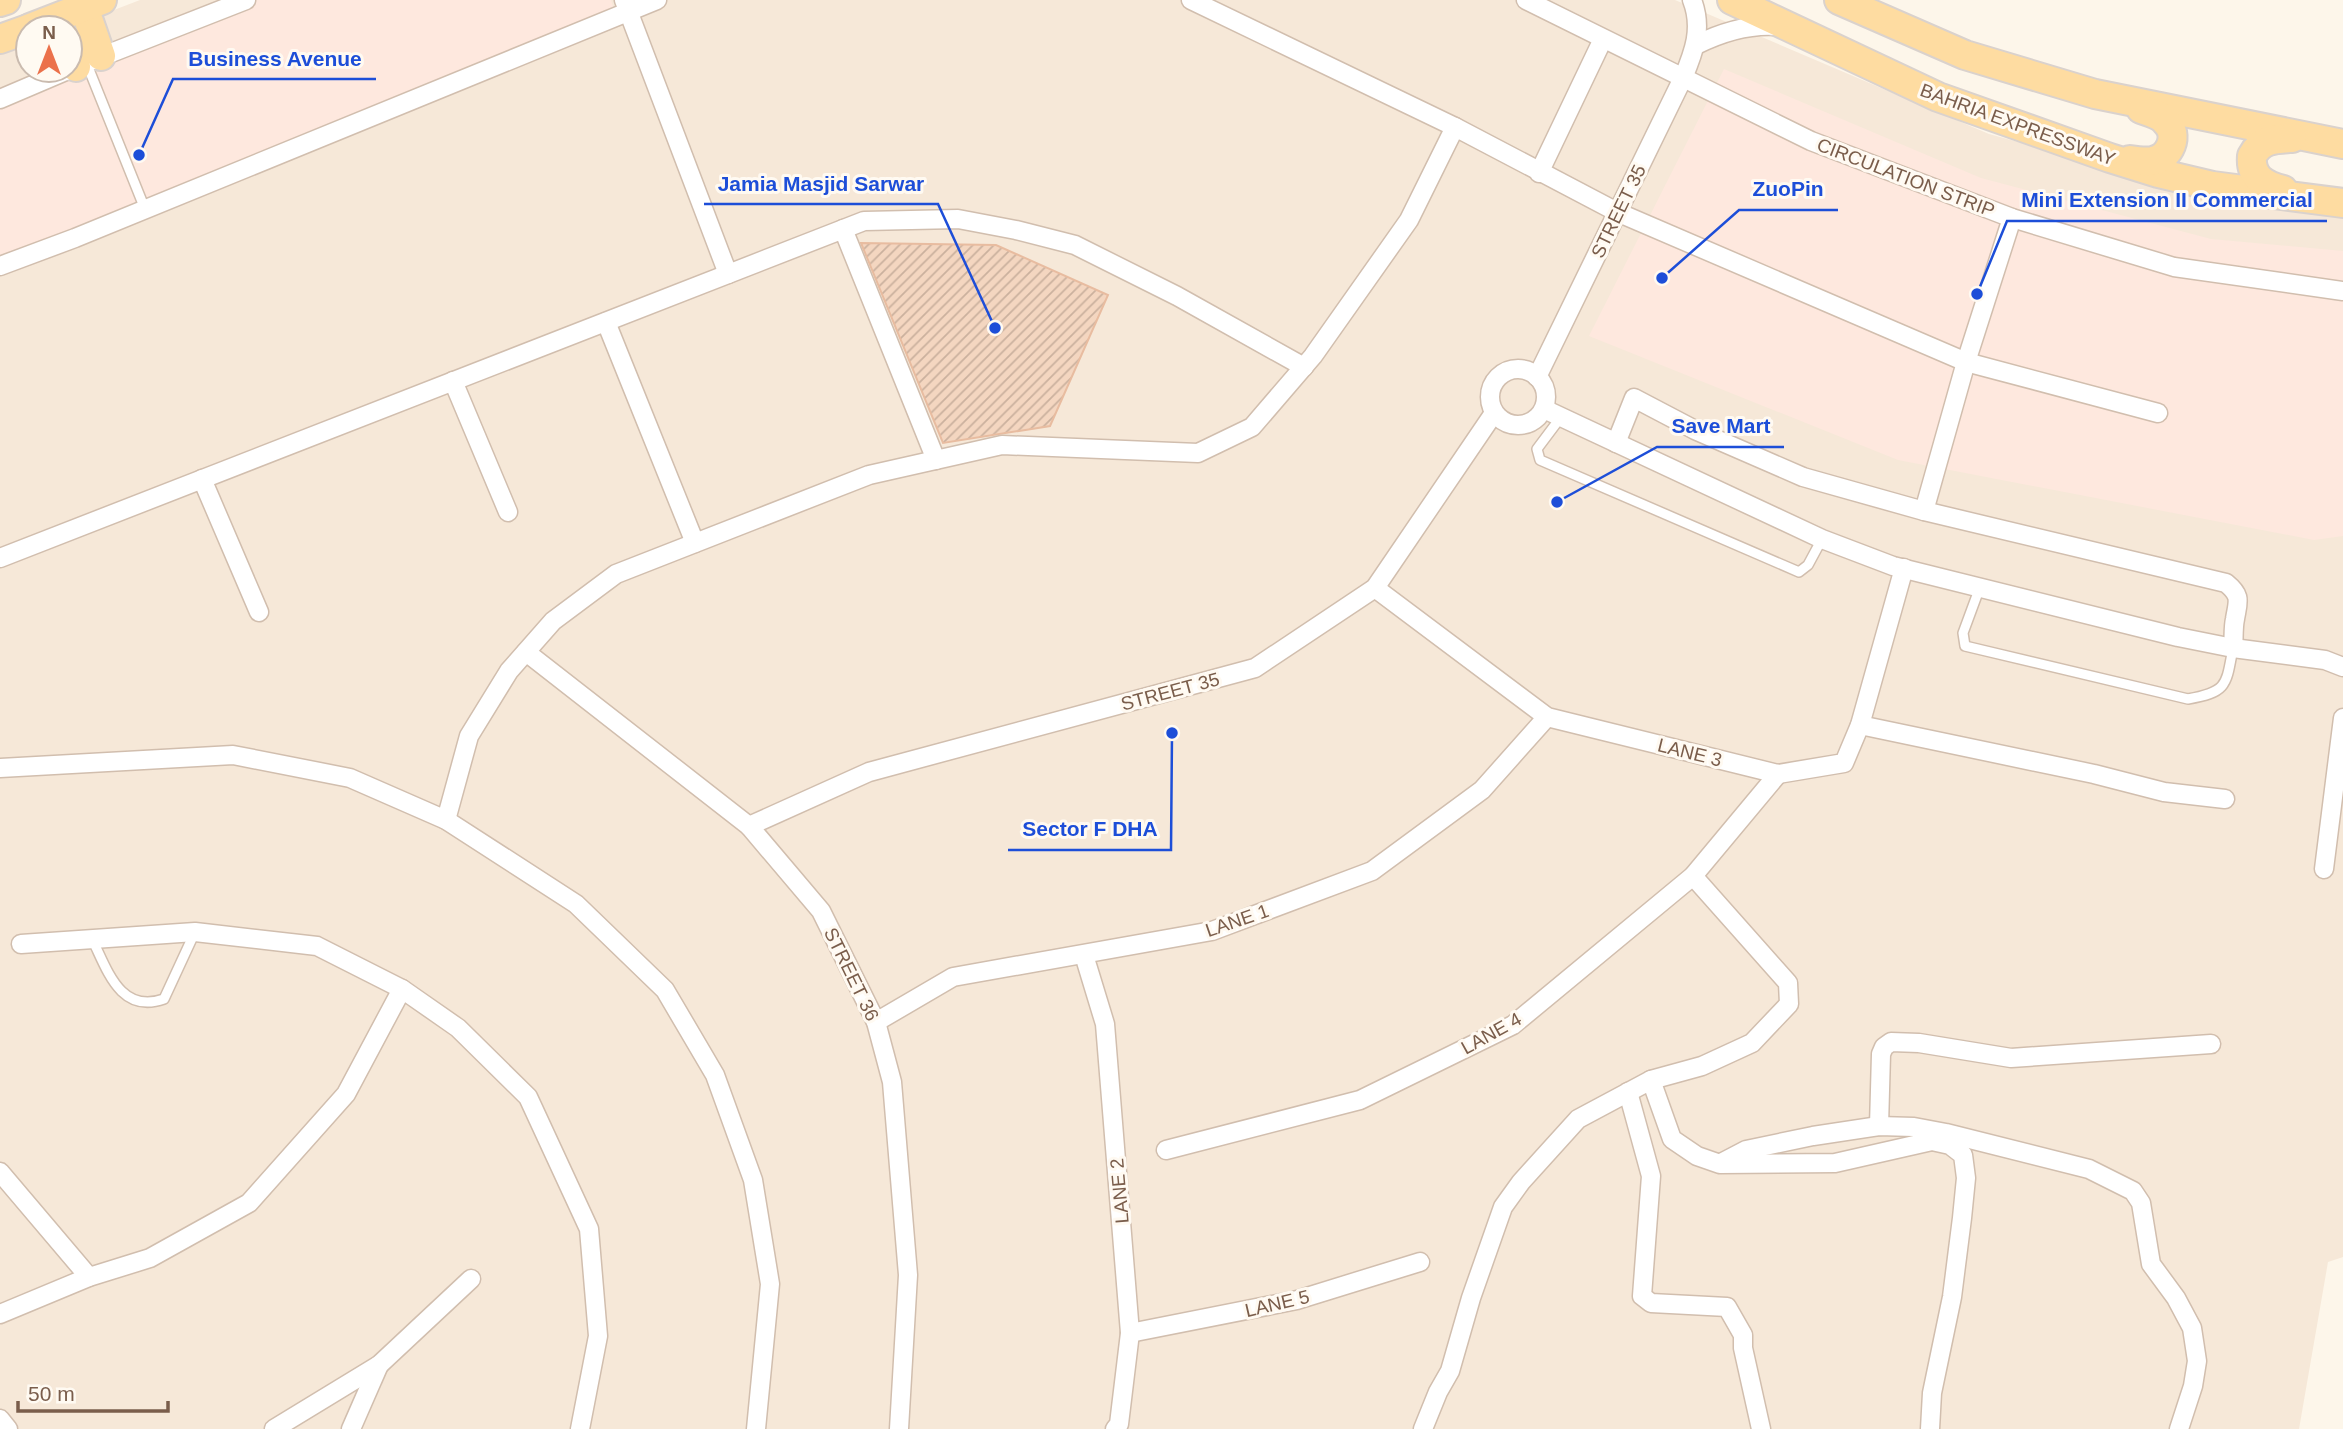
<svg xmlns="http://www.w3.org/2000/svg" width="2343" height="1429" font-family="Helvetica,sans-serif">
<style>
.residential{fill:#f6e8d8}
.commercial{fill:#fee8de}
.building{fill:url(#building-hatch);stroke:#e8bca0;stroke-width:2}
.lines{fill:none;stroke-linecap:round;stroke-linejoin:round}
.service-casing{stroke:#d1beae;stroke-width:12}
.minor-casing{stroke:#d1beae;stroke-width:21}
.primary-casing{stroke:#dad2cd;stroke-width:32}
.service{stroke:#fff;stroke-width:9}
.minor{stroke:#fff;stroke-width:18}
.primary{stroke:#fedca1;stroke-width:28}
.labels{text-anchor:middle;stroke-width:6;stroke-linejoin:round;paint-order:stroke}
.street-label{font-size:19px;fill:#7a5d4b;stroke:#fffaf2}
.leader{fill:none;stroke:#1d4ed8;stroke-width:2.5}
.callout-dot{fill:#1d4ed8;stroke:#fffaf2;stroke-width:2.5}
.callout-label{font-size:21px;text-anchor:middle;font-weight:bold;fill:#1d4ed8;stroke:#fffaf2;stroke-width:6;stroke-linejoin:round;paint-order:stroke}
</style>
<defs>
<pattern id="building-hatch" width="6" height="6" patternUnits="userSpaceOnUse" patternTransform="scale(1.75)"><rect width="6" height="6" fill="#f4d6c0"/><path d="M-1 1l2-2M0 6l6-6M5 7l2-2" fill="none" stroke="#cbb19e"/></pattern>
</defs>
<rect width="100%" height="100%" fill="#fdf6ea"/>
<!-- residential -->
<path class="residential" d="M 140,0 L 1675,0 L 1989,134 L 2175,185 L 2343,209 L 2343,1257 L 2328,1262 L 2299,1429 L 0,1429 L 0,53 L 28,43 L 28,70 L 70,70 L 70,28 L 67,28 Z"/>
<!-- commercial -->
<g class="commercial">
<path d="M 249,0 L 611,0 L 616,17 L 0,267 L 0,100 Z"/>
<path d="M 1724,69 L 1981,178 L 2211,239 L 2343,251 L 2343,536 L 2314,540 L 1898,460 L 1589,336 Z"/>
</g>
<!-- building -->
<path class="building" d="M 861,243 L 996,245 L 1108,295 L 1050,426 L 943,443 Z"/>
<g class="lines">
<!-- service casing -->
<g class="service-casing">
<g id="service">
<path d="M 86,62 L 145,209"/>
<path d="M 1561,417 L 1537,449 L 1540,460 L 1799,572 L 1808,565 L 1822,539"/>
<path d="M 1980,587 L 1963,633 L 1965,646 L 2188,699 C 2228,692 2226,685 2233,648"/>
<path d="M 93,941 C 108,972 121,1014 164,999 L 195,932"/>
</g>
</g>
<!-- minor casing -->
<g class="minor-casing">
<g id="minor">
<path d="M 624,0 L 728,274"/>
<path d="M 1191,0 L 1455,127 L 1617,212 L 1966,362 L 2158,413"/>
<path d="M 1526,0 L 1811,141 L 2012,218 L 2174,267 L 2343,291"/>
<path d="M 1696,45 C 1722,32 1748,24 1777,26"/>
<path d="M 93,60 L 246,0"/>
<path d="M 0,99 L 68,70"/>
<path d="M 1539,173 L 1603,39"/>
<path d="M 843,229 L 936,460"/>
<path d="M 0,266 L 75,238 L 657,0"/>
<path d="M 606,322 L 695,543"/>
<circle cx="1518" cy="397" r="28"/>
<path d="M 1537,377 L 1683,78 C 1694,52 1703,28 1692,0"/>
<path d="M 453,381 L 508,512"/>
<path d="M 1544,409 L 1822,539 L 1893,566 L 2178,637 L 2233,648 L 2325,660 L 2343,667"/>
<path d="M 1616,443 L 1634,398 L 1695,430 L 1803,477 L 1924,511 L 2226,583 C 2242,596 2238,601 2235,619 C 2233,628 2234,639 2233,648"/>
<path d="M 202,479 L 259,612"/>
<path d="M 1924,511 L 1966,362 L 2012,218"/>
<path d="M 0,558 L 864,221 L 958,219 L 1016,230 L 1075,245 L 1177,296 L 1304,367"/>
<path d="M 1375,588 L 1547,717 L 1778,774 L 1844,763 L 1860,725 L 1904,568"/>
<path d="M 526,652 L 749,826 L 821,911 L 876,1022 L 892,1082 L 908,1275 L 899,1429"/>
<path d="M 1860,725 L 2094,774 L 2164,792 L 2225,799"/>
<path d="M 0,768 L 233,755 L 350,778 L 446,820 L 576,904 L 665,990 L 715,1075 L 753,1180 L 770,1284 L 756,1429"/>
<path d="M 446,820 L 469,736 L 509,671 L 553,621 L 616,574 L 869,475 L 1002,445 L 1198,453 L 1252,427 L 1313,356 L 1409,220 L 1455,127"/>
<path d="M 749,826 L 869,772 L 1255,668 L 1375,588 L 1494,413"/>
<path d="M 2324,869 L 2343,718"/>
<path d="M 1693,876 L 1788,983 L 1789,1004 L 1752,1043 L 1702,1066 L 1651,1080 L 1672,1139 L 1697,1156 L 1720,1164 L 1835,1163 L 1932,1141 L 1950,1145 L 1963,1155 L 1966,1178 L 1962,1218 L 1952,1297 L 1932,1393 L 1930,1429"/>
<path d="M 21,944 L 195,932 L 317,946 L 402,989 L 458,1028 L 528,1097 L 589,1229 L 598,1336 L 580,1429"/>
<path d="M 1084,955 L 1105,1024 L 1130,1333 L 1119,1424 L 1115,1429"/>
<path d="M 876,1022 L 953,977 L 1212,931 L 1372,871 L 1482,790 L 1547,717"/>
<path d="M 1628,1092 L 1651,1176 L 1642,1296 L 1651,1303 L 1727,1307 L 1743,1335 L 1743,1348 L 1761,1429"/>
<path d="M 1879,1126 L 1881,1054 L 1884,1047 L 1891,1042 L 1919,1043 L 2011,1058 L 2211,1044"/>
<path d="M 1166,1150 L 1360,1100 L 1513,1025 L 1693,876 L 1778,774"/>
<path d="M 1723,1162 L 1746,1150 L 1813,1136 L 1879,1126 L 1914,1127 L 1946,1133 L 2089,1169 L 2133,1191 L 2141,1203 L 2151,1264 L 2176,1298 L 2192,1328 L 2197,1361 L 2193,1386 L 2179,1429"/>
<path d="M 0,1172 L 89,1277"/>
<path d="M 0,1314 L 89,1277 L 150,1258 L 249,1203 L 346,1094 L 402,989"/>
<path d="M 1130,1333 L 1297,1300 L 1420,1262"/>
<path d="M 0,1419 L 8,1429"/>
<path d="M 274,1429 L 379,1365 L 471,1279"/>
<path d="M 351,1429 L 379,1365"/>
<path d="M 1423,1429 L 1438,1392 L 1450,1371 L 1471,1298 L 1503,1207 L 1521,1182 L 1578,1119 L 1651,1080"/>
</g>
</g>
<!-- primary casing -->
<g class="primary-casing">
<g id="primary">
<path d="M 1732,0 L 1938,97 L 2110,158 L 2158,173 L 2213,186 L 2343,203"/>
<path d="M 1839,0 L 1965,55 L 2095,94 L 2343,144"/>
<path d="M 0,2 L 6,0"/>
<path d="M 84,7 L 101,56"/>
<path d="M 30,28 L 102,0"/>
<path d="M 0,39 L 28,29"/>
<path d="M 70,51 L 76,67"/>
<path d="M 2130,160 C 2137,161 2145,162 2152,161 C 2170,158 2180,135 2166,122 C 2161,115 2149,112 2141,109"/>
<path d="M 2283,190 C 2265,185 2250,178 2252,156 C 2261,139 2274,139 2292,138"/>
</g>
</g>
<!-- service -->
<use href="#service" class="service"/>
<!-- minor -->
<use href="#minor" class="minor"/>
<!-- primary -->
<use href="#primary" class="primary"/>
</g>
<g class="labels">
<!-- street labels -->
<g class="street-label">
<text transform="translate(2018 124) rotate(20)" y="7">BAHRIA EXPRESSWAY</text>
<text transform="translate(1906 177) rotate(21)" y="7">CIRCULATION STRIP</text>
<text transform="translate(1618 211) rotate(-64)" y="7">STREET 35</text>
<text transform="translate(1170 691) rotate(-15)" y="7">STREET 35</text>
<text transform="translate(1690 752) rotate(14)" y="7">LANE 3</text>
<text transform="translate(1237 920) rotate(-19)" y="7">LANE 1</text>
<text transform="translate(852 974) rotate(64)" y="7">STREET 36</text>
<text transform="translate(1491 1033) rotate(-29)" y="7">LANE 4</text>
<text transform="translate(1119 1191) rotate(-95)" y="7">LANE 2</text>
<text transform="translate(1277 1303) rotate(-13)" y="7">LANE 5</text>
</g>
</g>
<!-- callouts -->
<path class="leader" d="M139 155L173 79H376M995 328L938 204H704M1662 278L1739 210H1838M1977 294L2007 221H2327M1557 502L1657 447H1784M1172 733L1171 850H1008"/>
<g class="callout-dot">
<circle cx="139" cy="155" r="7"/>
<circle cx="995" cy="328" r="7"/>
<circle cx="1662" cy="278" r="7"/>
<circle cx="1977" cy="294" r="7"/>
<circle cx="1557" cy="502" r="7"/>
<circle cx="1172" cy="733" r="7"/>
</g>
<g class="callout-label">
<text x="275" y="66">Business Avenue</text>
<text x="821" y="191">Jamia Masjid Sarwar</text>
<text x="1788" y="196">ZuoPin</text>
<text x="2167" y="207">Mini Extension II Commercial</text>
<text x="1721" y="433">Save Mart</text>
<text x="1090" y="836">Sector F DHA</text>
</g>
<!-- north arrow -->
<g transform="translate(49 49)"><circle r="33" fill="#fffaf2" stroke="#cabbaf" stroke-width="2"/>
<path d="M0-5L12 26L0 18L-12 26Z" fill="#eb714b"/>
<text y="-10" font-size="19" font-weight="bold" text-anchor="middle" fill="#7a5d4b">N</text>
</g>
<!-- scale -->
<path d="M18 1401v10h150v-10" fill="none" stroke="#7a5d4b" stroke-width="3.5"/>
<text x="28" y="1401" font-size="21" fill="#7a5d4b" stroke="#fffaf2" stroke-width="5" paint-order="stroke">50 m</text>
</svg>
